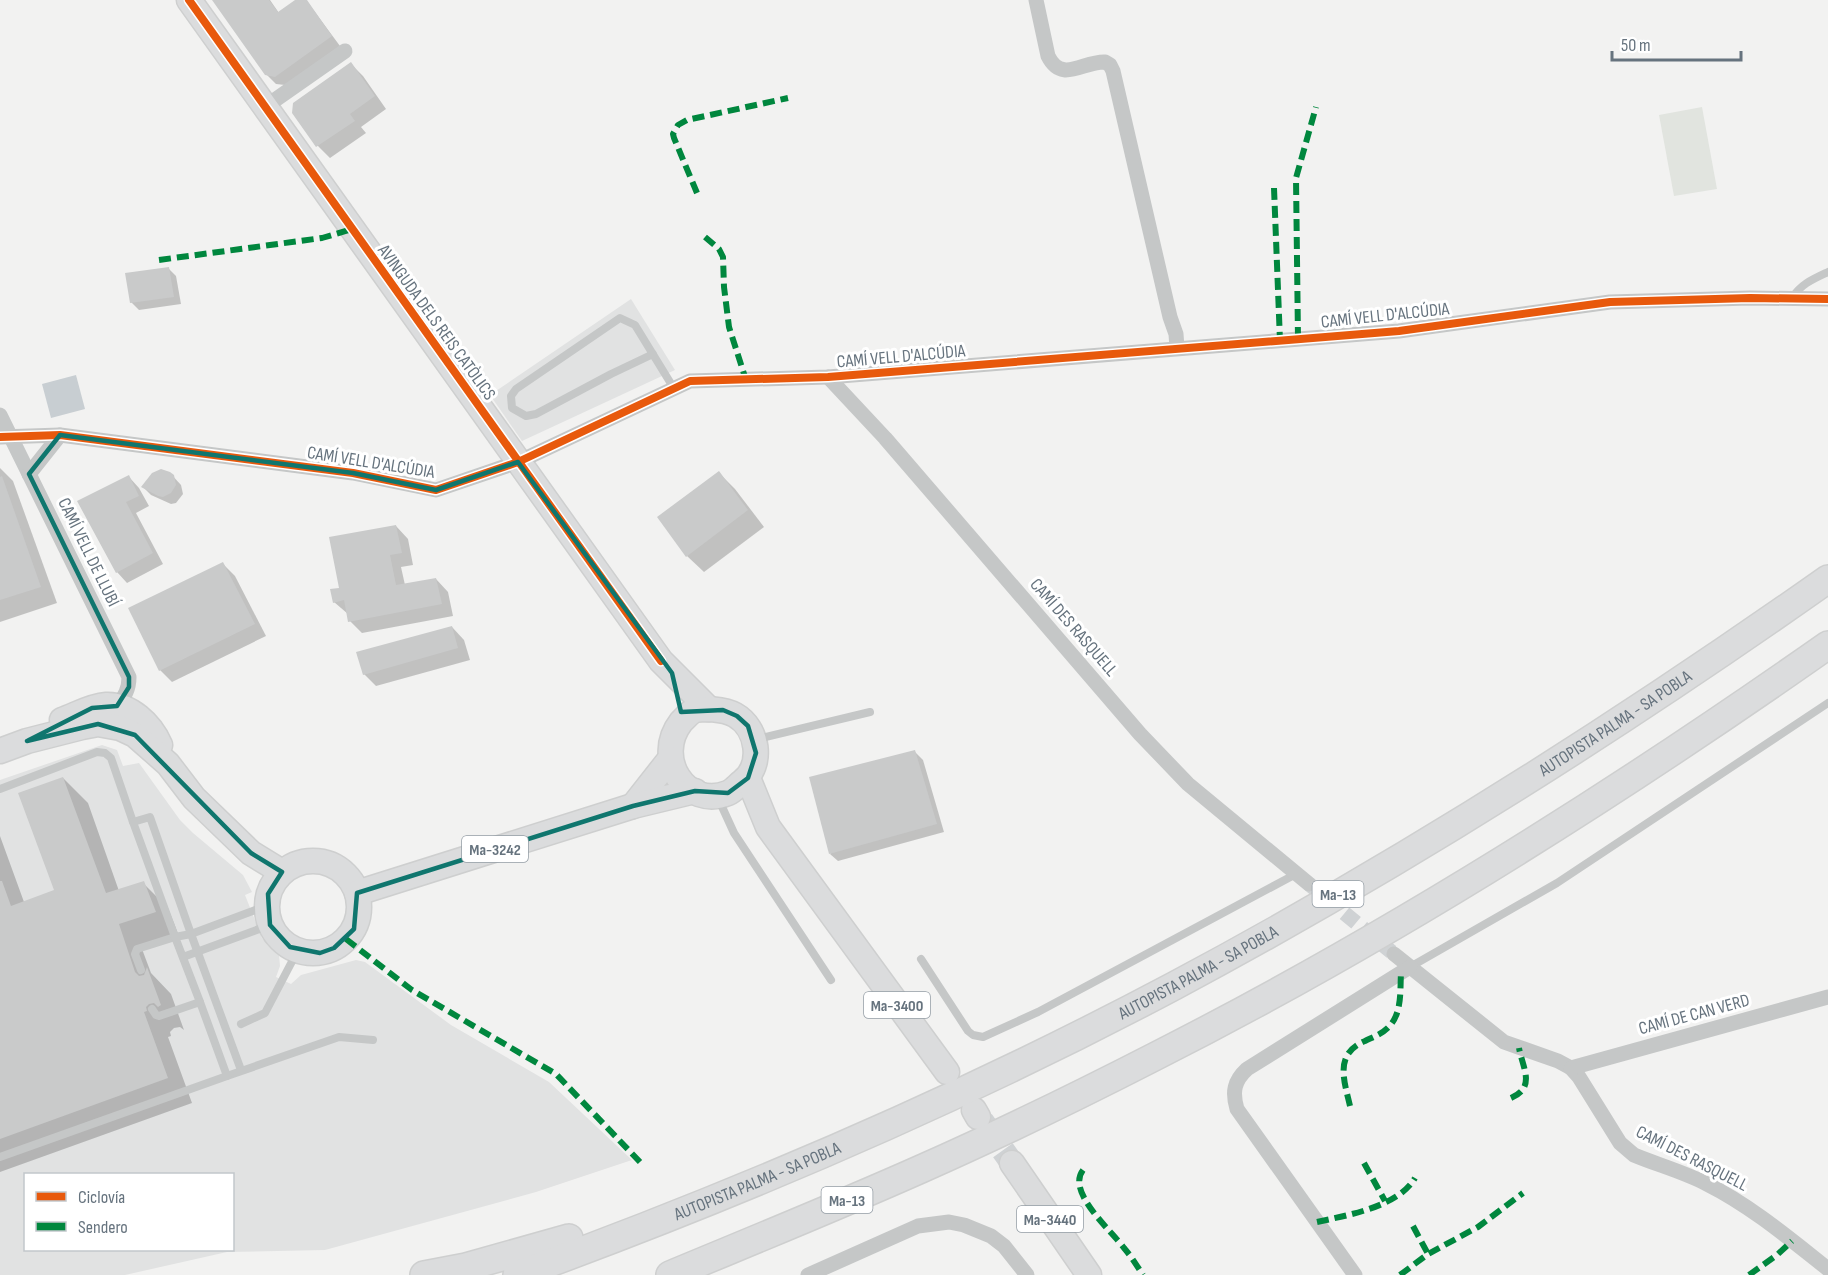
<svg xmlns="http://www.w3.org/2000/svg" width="1828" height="1275" font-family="'Sofia Sans Condensed',sans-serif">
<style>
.built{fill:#e1e2e2;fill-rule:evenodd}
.green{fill:#e1e4df}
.water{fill:#c8ced2}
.shadow{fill:#0003}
.building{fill:#c9caca}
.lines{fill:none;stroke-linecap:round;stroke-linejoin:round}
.minor-tunnel{stroke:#cfd2d4;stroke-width:15;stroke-dasharray:15 8;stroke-linecap:butt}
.primary-tunnel{stroke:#cfd2d4;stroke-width:24;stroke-dasharray:24 12;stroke-linecap:butt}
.primary-casing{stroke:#cecfcf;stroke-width:27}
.motorway-casing{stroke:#cecfcf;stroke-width:30}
.service{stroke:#c5c7c7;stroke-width:8}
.minor{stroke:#c5c7c7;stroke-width:15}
.primary{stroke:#dbdcdd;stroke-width:24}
.motorway{stroke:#dbdcdd;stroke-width:27}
.quiet{stroke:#00873e;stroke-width:6;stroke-dasharray:12 6;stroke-linecap:butt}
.cycleway-casing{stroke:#fff;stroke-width:11}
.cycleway{stroke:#e8590c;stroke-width:8}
.marked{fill:none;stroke:#0f766e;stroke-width:4.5;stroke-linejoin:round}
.labels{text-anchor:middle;stroke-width:6;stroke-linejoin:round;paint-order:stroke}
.shield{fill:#fff;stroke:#949da5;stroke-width:1.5}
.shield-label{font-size:16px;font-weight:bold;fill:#66737e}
.street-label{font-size:18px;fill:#66737e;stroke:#fff}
</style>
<rect width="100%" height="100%" fill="#f2f2f1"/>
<!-- built -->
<g class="built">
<path d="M 631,299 L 675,370 L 522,441 L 490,395 Z"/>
<path d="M 102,745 L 117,750 L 123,766 L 139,763 L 180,820 L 193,833 L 243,875 L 252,892 L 245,895 L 262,938 L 279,955 L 280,966 L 276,977 L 291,984 L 301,975 L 356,960 L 365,962 L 451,1025 L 549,1082 L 632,1160 L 536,1192 L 325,1250 L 227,1252 L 125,1275 L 0,1275 L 0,780 ZM 26,1174 L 232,1174 L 232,1250 L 26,1250 Z"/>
</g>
<!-- green -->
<path class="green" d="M 1702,107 L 1717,189 L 1674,196 L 1659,115 Z"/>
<!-- water -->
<path class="water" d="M 76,375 L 85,409 L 51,418 L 42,384 Z"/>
<!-- shadow -->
<g class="shadow">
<path d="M 214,0 L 270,0 L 279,13 L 297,0 L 306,0 L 340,46 L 285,85 L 276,84 L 266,74 Z"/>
<path d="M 351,64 L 363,76 L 386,109 L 361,127 L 366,133 L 330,158 L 318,146 L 293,113 Z"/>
<path d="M 168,268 L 176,276 L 181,304 L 139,310 L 131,302 Z"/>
<path d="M 0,468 L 13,481 L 57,603 L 0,622 Z"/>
<path d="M 170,473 L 181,485 L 183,494 L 176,503 L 171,504 L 151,495 L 143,487 Z"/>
<path d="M 719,473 L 735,489 L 764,527 L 704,572 L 687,556 Z"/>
<path d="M 129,477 L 139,488 L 149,506 L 136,513 L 163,564 L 127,583 L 117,572 Z"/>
<path d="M 396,526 L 408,539 L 413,565 L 401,567 L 405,585 L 436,579 L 448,592 L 453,616 L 362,633 L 350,621 L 348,614 L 334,602 L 341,589 Z"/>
<path d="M 223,564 L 235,576 L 266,636 L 172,682 L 160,670 Z"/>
<path d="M 452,627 L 464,640 L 470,660 L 376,686 L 364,674 Z"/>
<path d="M 915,752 L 923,760 L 944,832 L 838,861 L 830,854 Z"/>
<path d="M 63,778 L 88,803 L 119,891 L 143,883 L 168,908 L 179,936 L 142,949 L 151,973 L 171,994 L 184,1030 L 180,1027 L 174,1028 L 170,1032 L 171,1036 L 168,1037 L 192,1103 L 0,1172 L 0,836 L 24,902 L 56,891 Z"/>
</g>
<!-- building -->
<g class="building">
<path d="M 212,0 L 269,0 L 278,12 L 295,0 L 307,0 L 332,36 L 275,77 L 265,75 Z"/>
<path d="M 351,62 L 375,96 L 350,114 L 355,121 L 316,147 L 292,113 L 293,103 Z"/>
<path d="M 169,267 L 174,297 L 130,303 L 125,273 Z"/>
<path d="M 161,469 L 170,472 L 174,475 L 176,485 L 171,493 L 163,497 L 158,496 L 141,487 L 152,473 Z"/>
<path d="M 719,471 L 748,510 L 686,557 L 657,517 Z"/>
<path d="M 129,475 L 139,496 L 126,502 L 153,553 L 116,573 L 77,501 Z"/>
<path d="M 2,476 L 41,587 L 0,600 L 0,477 Z"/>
<path d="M 396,525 L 402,553 L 390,555 L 396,585 L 436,578 L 442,604 L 348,622 L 344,600 L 333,603 L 330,589 L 339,588 L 329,537 Z"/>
<path d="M 223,562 L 255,624 L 159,671 L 128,608 Z"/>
<path d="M 452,626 L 458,648 L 363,675 L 356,652 Z"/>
<path d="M 915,750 L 937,824 L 829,854 L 809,777 Z"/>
<path d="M 63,777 L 106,893 L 144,881 L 156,912 L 119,924 L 135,972 L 139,976 L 144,975 L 147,967 L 161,1005 L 158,1007 L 154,1003 L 149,1004 L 146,1007 L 147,1011 L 144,1012 L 168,1078 L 0,1139 L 0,881 L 2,881 L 11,906 L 54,890 L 18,793 Z"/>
</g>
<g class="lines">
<!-- minor-tunnel -->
<path class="minor-tunnel" d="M 1309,884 L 1394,954"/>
<!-- primary-tunnel -->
<path class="primary-tunnel" d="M 982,1121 L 1012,1163"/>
<!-- primary casing -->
<g class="primary-casing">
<g id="primary">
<path d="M 189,0 L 661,661 L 709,709"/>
<path d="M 709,709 C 718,710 726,710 735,715 C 758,728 764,765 742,782 C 738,785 733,791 728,793 C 686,810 653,758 681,722 C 685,718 690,712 695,710 C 699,709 704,709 709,709 Z"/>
<path d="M 62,720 C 76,715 91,706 106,705 C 130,704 151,724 160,745"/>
<path d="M 0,751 L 27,741 L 82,727 L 98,724 L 120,728 L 135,735 L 168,764 L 194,798 L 251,853 L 282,872"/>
<path d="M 748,778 L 768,827 L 947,1072"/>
<path d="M 633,806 L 670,759"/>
<circle cx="313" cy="907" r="46"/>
<path d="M 357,893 L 633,806 L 695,791"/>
<path d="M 974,1110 L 978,1117"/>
<path d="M 1012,1163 L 1089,1275"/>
</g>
</g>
<!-- motorway casing -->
<g class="motorway-casing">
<g id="motorway">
<path d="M 424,1275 L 466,1267 L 569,1238"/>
<path id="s1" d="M 517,1275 C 742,1193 963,1098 1174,986 C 1401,865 1618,727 1828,579"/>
<path d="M 670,1275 C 754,1240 838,1206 921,1169 C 1000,1134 1078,1096 1154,1057 C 1389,938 1613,796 1828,645"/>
</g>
</g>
<!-- service -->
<g class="service">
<path d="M 1792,298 C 1801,284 1813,279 1828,272"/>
<path d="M 653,354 L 611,374 L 536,414 L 526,416 L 512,408 L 511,396 L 516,389 L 620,318 L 635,325 L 673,387"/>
<path d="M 757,739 L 870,712"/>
<path d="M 0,789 L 97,752 L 105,753 L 111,758 L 133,822"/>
<path d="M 718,798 L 734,833 L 831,980"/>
<path d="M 183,957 L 270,925"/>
<path d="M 921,959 L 968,1031 L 973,1035 L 983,1037 L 1038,1012 L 1296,874"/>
<path d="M 1410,967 L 1557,883 L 1828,703"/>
<path d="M 141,970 L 135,954 L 137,949 L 175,937 L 133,822 L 150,817 L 191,934 L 266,906"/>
<path d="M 200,1002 L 175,937 L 191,934 L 241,1070"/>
<path d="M 241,1024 L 265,1013 L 298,950"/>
<path d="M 227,1076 L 339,1037 L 373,1040"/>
<path d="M 0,1157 L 227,1076 L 200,1002 L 159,1016 L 156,1015 L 152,1009"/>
</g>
<!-- minor -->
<g class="minor">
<path d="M 1036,0 L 1048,56 C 1062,84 1083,61 1105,62 L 1110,65 L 1113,71 L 1170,317 L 1176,334 L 1177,348"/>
<path d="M 265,107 L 345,51"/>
<path d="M 828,377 L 885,438 L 1140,734 L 1188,784 L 1309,884"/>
<path d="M 0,415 L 129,677 C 129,689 125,696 117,706"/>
<path d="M 0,437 L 60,435 L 353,473 L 436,490 L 518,462 L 690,381 L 828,377 L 1399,331 L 1610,302 L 1750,298 L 1828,299"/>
<path d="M 29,474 L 60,435"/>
<path d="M 1394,954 L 1504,1042 L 1558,1061 L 1571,1068 L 1579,1077 L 1620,1143 L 1634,1155 C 1658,1165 1684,1172 1707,1184 C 1751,1206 1790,1239 1828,1269"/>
<path d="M 1571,1068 L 1828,997"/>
<path d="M 808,1275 L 918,1226 L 949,1222 L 964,1225 L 991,1236 L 1004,1246 L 1027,1275"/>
<path d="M 1355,1275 L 1237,1109 C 1232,1092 1234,1081 1247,1069 L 1410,967"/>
</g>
<!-- primary -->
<use href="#primary" class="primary"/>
<!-- motorway -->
<use href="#motorway" class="motorway"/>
<!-- quiet -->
<g class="quiet">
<path d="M 1274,188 L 1280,341"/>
<path d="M 697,193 L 674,138 L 673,134 L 678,125 L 687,120 L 788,98"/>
<path d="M 705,237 L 719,249 L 723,257 L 724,287 L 729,327 L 746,380"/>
<path d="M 159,260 L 322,238 L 352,229"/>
<path d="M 1298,339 L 1296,178 L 1316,107"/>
<path d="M 346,939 L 412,990 L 556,1074 L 640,1162"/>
<path d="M 1511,1098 C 1536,1087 1523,1069 1519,1048"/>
<path d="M 1350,1106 C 1344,1080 1334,1054 1365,1041 C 1375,1036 1385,1033 1392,1023 C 1402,1009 1400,989 1401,973"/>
<path d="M 1364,1163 L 1385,1201"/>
<path d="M 1083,1170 C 1066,1192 1111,1230 1124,1248 C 1131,1256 1137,1266 1143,1275"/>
<path d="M 1317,1222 C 1348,1215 1398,1207 1415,1178"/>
<path d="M 1413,1226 L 1428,1254"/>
<path d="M 1400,1275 L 1428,1254 L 1478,1227 L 1523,1193"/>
<path d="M 1749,1275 L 1777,1255 L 1792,1241"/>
</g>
<!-- cycleway casing -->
<g class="cycleway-casing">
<g id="cycleway">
<path d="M 189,0 L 661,661"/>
<path d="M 0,437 L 60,435 L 353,473 L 436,490 L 518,462 L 690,381 L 828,377 L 1399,331 L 1610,302 L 1750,298 L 1828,299"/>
</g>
</g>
<!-- cycleway -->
<use href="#cycleway" class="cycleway"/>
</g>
<!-- marked area -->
<path class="marked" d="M 60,435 L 353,473 L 436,490 L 518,462 L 672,673 L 681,712 L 723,710 L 737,716 L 748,726 L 756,753 L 748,778 L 728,793 L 695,791 L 633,806 L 357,893 L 354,929 L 334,948 L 320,953 L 290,947 L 270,925 L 268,894 L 282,872 L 251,853 L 135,735 L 98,724 L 27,741 L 92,708 L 117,706 L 129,687 L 129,677 L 29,474 Z"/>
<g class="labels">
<!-- shield labels -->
<g class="shield">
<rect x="462" y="836" width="66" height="26" rx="4.5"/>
<rect x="1312.5" y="881" width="51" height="26" rx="4.5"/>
<rect x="864" y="992" width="66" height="26" rx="4.5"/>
<rect x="821.5" y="1187" width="51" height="26" rx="4.5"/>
<rect x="1017" y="1206" width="66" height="26" rx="4.5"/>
</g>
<g class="shield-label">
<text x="495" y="855">Ma-3242</text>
<text x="1338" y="900">Ma-13</text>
<text x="897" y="1011">Ma-3400</text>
<text x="847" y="1206">Ma-13</text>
<text x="1050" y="1225">Ma-3440</text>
</g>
<!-- street labels -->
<g class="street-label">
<text transform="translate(1385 315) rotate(-6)" y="6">CAMÍ VELL D'ALCÚDIA</text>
<text transform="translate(437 322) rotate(54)" y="6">AVINGUDA DELS REIS CATÒLICS</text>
<text transform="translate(901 356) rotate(-5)" y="6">CAMÍ VELL D'ALCÚDIA</text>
<text transform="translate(371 462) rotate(9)" y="6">CAMÍ VELL D'ALCÚDIA</text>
<text transform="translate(89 552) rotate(64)" y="6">CAMÍ VELL DE LLUBÍ</text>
<text transform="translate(1074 627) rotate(49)" y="6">CAMÍ DES RASQUELL</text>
<text dy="6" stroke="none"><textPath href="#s1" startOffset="1232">AUTOPISTA PALMA - SA POBLA</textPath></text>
<text dy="6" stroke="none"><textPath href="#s1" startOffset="746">AUTOPISTA PALMA - SA POBLA</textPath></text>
<text transform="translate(1694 1014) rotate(-15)" y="6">CAMÍ DE CAN VERD</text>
<text transform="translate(1692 1158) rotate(27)" y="6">CAMÍ DES RASQUELL</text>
<text dy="6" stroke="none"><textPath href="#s1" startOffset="258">AUTOPISTA PALMA - SA POBLA</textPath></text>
</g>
</g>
<!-- legend -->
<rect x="24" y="1173" width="210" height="78" fill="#ffffff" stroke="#c2c7cb" stroke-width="1.5"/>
<rect x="36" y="1192" width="30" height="9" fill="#e8590c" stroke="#c2c7cb" stroke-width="1.5"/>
<text x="78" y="1203" font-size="18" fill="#66737e">Ciclovía</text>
<rect x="36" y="1222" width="30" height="9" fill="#00873e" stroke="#c2c7cb" stroke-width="1.5"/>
<text x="78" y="1233" font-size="18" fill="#66737e">Sendero</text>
<!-- scale -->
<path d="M1612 51v9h129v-9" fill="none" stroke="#66737e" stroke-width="3"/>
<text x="1621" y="51" font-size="18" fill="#66737e" stroke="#ffffff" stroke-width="4.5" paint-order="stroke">50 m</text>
</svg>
